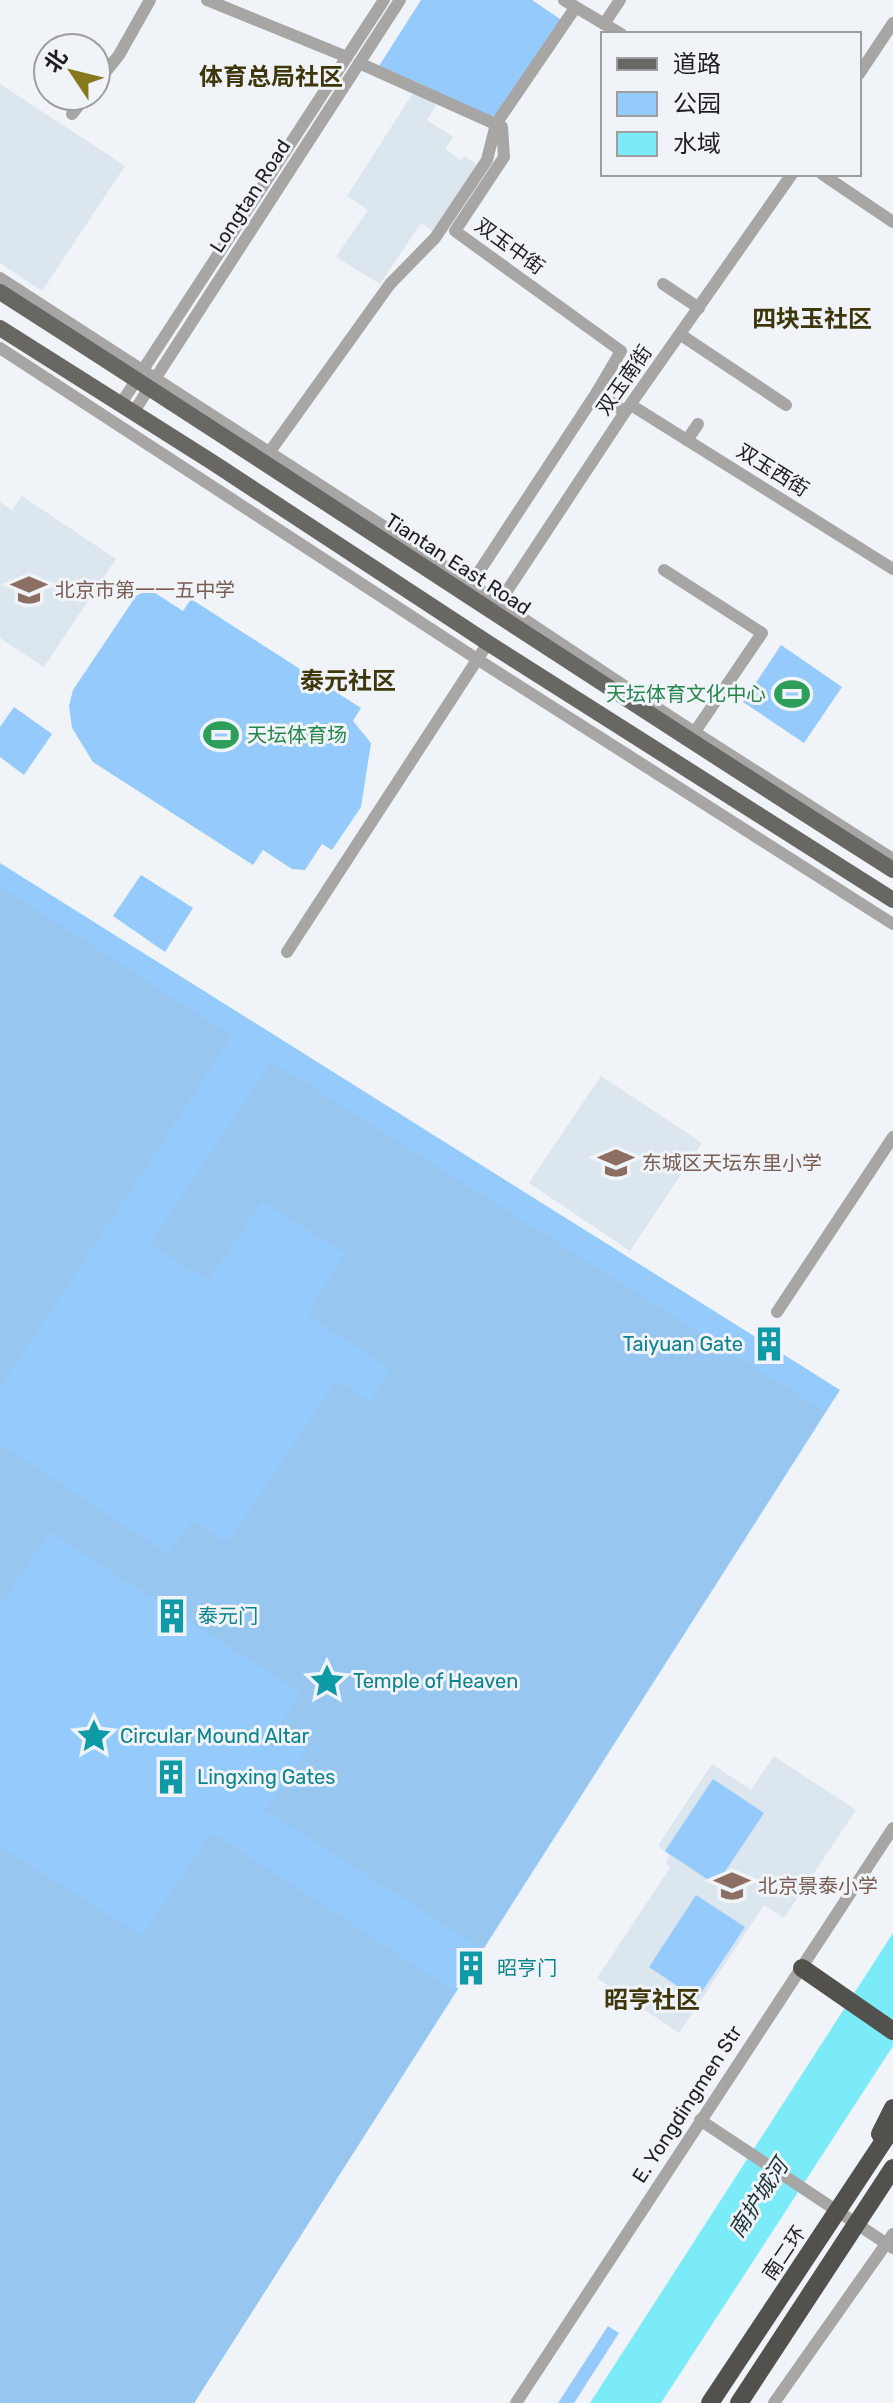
<svg xmlns="http://www.w3.org/2000/svg" width="893" height="2403" font-family="Rubik,'Noto Sans SC',sans-serif">
<style>
.built{fill:#dce6ef}
.green{fill:#95cbfc}
.forest{fill:#97c6f0}
.water{fill:#7cebf8}
.lines{fill:none;stroke-linecap:round;stroke-linejoin:round}
.minor{stroke:#a7a6a4;stroke-width:12}
.major{stroke:#696764;stroke-width:16}
.highway{stroke:#53514e;stroke-width:18}
.labels{text-anchor:middle;stroke-width:6;stroke-linejoin:round;paint-order:stroke}
.street-label{font-size:20px;fill:#1e1f20;stroke:#f0f3f7}
.education-label{font-size:20px;fill:#785e54;stroke:#f0f3f7;text-anchor:start}
.leisure-label{font-size:20px;fill:#27864d;stroke:#f0f3f7;text-anchor:end}
.culture-label{font-size:20px;fill:#0d838f;stroke:#f0f3f7;text-anchor:start}
.water-label{font-size:22px;font-style:italic;fill:#1b3437;stroke:#f0f3f7}
.quarter-label{font-size:24px;font-weight:bold;fill:#3f370c;stroke:#f0f3f7}
</style>
<rect width="100%" height="100%" fill="#f0f3f7"/>
<!-- built -->
<g class="built">
<path d="M 0,84 L 125,166 L 42,291 L 0,263 Z"/>
<path d="M 415,90 L 436,105 L 427,120 L 453,137 L 445,149 L 460,160 L 464,156 L 480,167 L 434,232 L 421,223 L 380,284 L 336,257 L 368,210 L 347,196 Z"/>
<path d="M 22,496 L 116,559 L 44,667 L 0,638 L 0,502 L 12,510 Z"/>
<path d="M 601,1076 L 702,1143 L 630,1251 L 529,1183 Z"/>
<path d="M 774,1756 L 856,1810 L 784,1918 L 764,1905 L 679,2033 L 597,1978 L 670,1868 L 666,1864 L 669,1855 L 660,1848 L 659,1844 L 712,1764 L 751,1790 Z"/>
</g>
<!-- green -->
<g class="green">
<path d="M 421,0 L 532,0 L 563,21 L 500,113 L 492,117 L 379,66 Z"/>
<path d="M 149,589 L 183,611 L 191,599 L 361,708 L 353,721 L 371,743 L 361,807 L 332,850 L 322,844 L 305,870 L 292,869 L 263,850 L 253,865 L 93,762 L 72,728 L 69,706 L 73,690 L 136,596 Z"/>
<path d="M 781,645 L 842,687 L 804,743 L 743,702 Z"/>
<path d="M 14,707 L 52,734 L 24,775 L 0,757 L 0,727 Z"/>
<path d="M 0,863 L 840,1390 L 194,2403 L 0,2403 Z"/>
<path d="M 141,875 L 193,908 L 165,952 L 113,916 Z"/>
<path d="M 713,1779 L 764,1813 L 716,1885 L 665,1851 Z"/>
<path d="M 696,1895 L 745,1927 L 697,1999 L 649,1967 Z"/>
<path d="M 608,2326 L 619,2333 L 574,2403 L 558,2403 Z"/>
</g>
<!-- forest -->
<g class="forest">
<path d="M 0,886 L 232,1036 L 0,1388 Z"/>
<path d="M 271,1061 L 825,1412 L 482,1949 L 265,1810 L 306,1750 L 277,1730 L 300,1692 L 49,1532 L 0,1606 L 0,1444 L 168,1554 L 192,1520 L 227,1543 L 336,1380 L 370,1401 L 390,1369 L 307,1315 L 345,1253 L 262,1202 L 208,1280 L 150,1244 Z"/>
<path d="M 212,1832 L 455,1992 L 194,2403 L 0,2403 L 0,1846 L 142,1936 Z"/>
</g>
<!-- water -->
<path class="water" d="M 893,1933 L 893,2046 L 661,2403 L 590,2403 Z"/>
<g class="lines">
<!-- minor -->
<g class="minor">
<path d="M 207,0 L 347,57"/>
<path d="M 564,0 L 621,34"/>
<path d="M 604,24 L 620,0"/>
<path d="M 359,63 L 502,127 L 504,157 L 455,231 L 621,351 L 597,392 L 625,412"/>
<path d="M 859,74 L 893,23"/>
<path d="M 96,84 L 119,55 L 150,0"/>
<path d="M 72,114 L 86,96"/>
<path d="M 822,174 L 893,222"/>
<path d="M 0,278 L 405,540 L 671,717 L 893,859"/>
<path d="M 663,284 L 699,308"/>
<path d="M 681,335 L 786,405"/>
<path d="M 0,348 L 477,659 L 893,924"/>
<path d="M 120,405 L 384,0"/>
<path d="M 631,405 L 893,569"/>
<path d="M 133,413 L 400,0"/>
<path d="M 687,440 L 698,424"/>
<path d="M 266,457 L 390,284 L 435,238 L 487,160 L 496,124 L 575,8"/>
<path d="M 664,570 L 762,633 L 692,736"/>
<path d="M 467,590 L 597,392"/>
<path d="M 495,609 L 625,412 L 792,174"/>
<path d="M 287,952 L 488,643"/>
<path d="M 777,1312 L 893,1137"/>
<path d="M 700,2120 L 893,2248"/>
<path d="M 516,2403 L 893,1828"/>
<path d="M 774,2403 L 893,2234"/>
</g>
<!-- major -->
<g class="major">
<path d="M 0,292 C 299,483 593,680 893,870"/>
<path d="M 0,328 L 212,462 L 488,643 L 893,900"/>
</g>
<!-- highway -->
<g class="highway">
<path d="M 802,1968 L 893,2031"/>
<path d="M 880,2134 L 893,2108"/>
<path d="M 710,2403 L 893,2127"/>
<path d="M 739,2403 L 893,2168"/>
</g>
</g>
<!-- icons -->
<defs>
<g id="school-bare" transform="scale(2.76)"><path d="M0-5L7-2L0 1L-7-2ZM-4 1L0 2.5L4 1V4Q0 6-4 4Z" fill="#8d6e63" stroke="#f0f3f7" stroke-width="2.5" paint-order="stroke"/></g>
<g id="stadium-bare" transform="scale(2.76)"><path d="M0-5a6.5 5 0 1 0 0 10a6.5 5 0 1 0 0-10ZM-3.5-1.8h7v3.6h-7Z" fill="#2e9e5b" stroke="#f0f3f7" stroke-width="2.5" paint-order="stroke"/></g>
<g id="building-bare" transform="scale(2.76)"><path d="M-4-6H4V6H1V3H-1V6H-4ZM-2.5-4.3h1.7v1.8h-1.7ZM.8-4.3h1.7v1.8H.8ZM-2.5-1h1.7V.8h-1.7ZM.8-1h1.7V.8H.8Z" fill="#0f9aa8" stroke="#f0f3f7" stroke-width="2.5" paint-order="stroke"/></g>
<g id="sight-bare" transform="scale(2.76)"><path d="M0-6L1.8-2.2L6-1.7L2.9 1.2L3.7 5.4L0 3.3L-3.7 5.4L-2.9 1.2L-6-1.7L-1.8-2.2Z" fill="#0f9aa8" stroke="#f0f3f7" stroke-width="2.5" paint-order="stroke"/></g>
</defs>
<g fill-rule="evenodd">
<use href="#school-bare" x="29" y="590"/>
<use href="#stadium-bare" x="792" y="694"/>
<use href="#stadium-bare" x="221" y="735"/>
<use href="#school-bare" x="616" y="1163"/>
<use href="#building-bare" x="769" y="1344"/>
<use href="#building-bare" x="172" y="1616"/>
<use href="#sight-bare" x="327" y="1681"/>
<use href="#sight-bare" x="94" y="1736"/>
<use href="#building-bare" x="171" y="1777"/>
<use href="#school-bare" x="732" y="1886"/>
<use href="#building-bare" x="471" y="1968"/>
</g>
<g class="labels">
<!-- street labels -->
<g class="street-label">
<text transform="translate(250 196) rotate(-57)" y="7">Longtan Road</text>
<text transform="translate(510 246) rotate(36)" y="7">双玉中街</text>
<text transform="translate(624 380) rotate(-55)" y="7">双玉南街</text>
<text transform="translate(773 470) rotate(32)" y="7">双玉西街</text>
<text transform="translate(458 564) rotate(33)" y="7">Tiantan East Road</text>
<text transform="translate(687 2104) rotate(-57)" y="7">E. Yongdingmen Str</text>
<text transform="translate(784 2253) rotate(-56)" y="7">南二环</text>
</g>
<!-- education labels -->
<g class="education-label">
<text x="55" y="597">北京市第一一五中学</text>
<text x="642" y="1170">东城区天坛东里小学</text>
<text x="758" y="1893">北京景泰小学</text>
</g>
<!-- leisure labels -->
<g class="leisure-label">
<text x="766" y="701">天坛体育文化中心</text>
<text x="247" y="742" text-anchor="start">天坛体育场</text>
</g>
<!-- culture labels -->
<g class="culture-label">
<text x="743" y="1351" text-anchor="end">Taiyuan Gate</text>
<text x="198" y="1623">泰元门</text>
<text x="353" y="1688">Temple of Heaven</text>
<text x="120" y="1743">Circular Mound Altar</text>
<text x="197" y="1784">Lingxing Gates</text>
<text x="497" y="1975">昭亨门</text>
</g>
<!-- water labels -->
<g class="water-label">
<text transform="translate(758 2198) rotate(-57)" y="8">南护城河</text>
</g>
<!-- quarter labels -->
<g class="quarter-label">
<text x="271" y="85">体育总局社区</text>
<text x="812" y="327">四块玉社区</text>
<text x="348" y="689">泰元社区</text>
<text x="652" y="2008">昭亨社区</text>
</g>
</g>
<!-- legend -->
<rect x="601" y="32" width="260" height="144" fill="#f0f3f7" stroke="#9c9ea1" stroke-width="2"/>
<rect x="617" y="58" width="40" height="12" fill="#696764" stroke="#9c9ea1" stroke-width="2"/>
<text x="673" y="72" font-size="24" fill="#1e1f20">道路</text>
<rect x="617" y="92" width="40" height="24" fill="#95cbfc" stroke="#9c9ea1" stroke-width="2"/>
<text x="673" y="112" font-size="24" fill="#1e1f20">公园</text>
<rect x="617" y="132" width="40" height="24" fill="#7cebf8" stroke="#9c9ea1" stroke-width="2"/>
<text x="673" y="152" font-size="24" fill="#1e1f20">水域</text>
<!-- north arrow -->
<g transform="translate(72 72) rotate(305)"><circle r="38" fill="#f0f3f7" stroke="#9c9ea1" stroke-width="2"/>
<path d="M0-6L14 30L0 20L-14 30Z" fill="#89791d"/>
<text y="-12" font-size="22" font-weight="bold" text-anchor="middle" fill="#1e1f20">北</text>
</g>
</svg>
